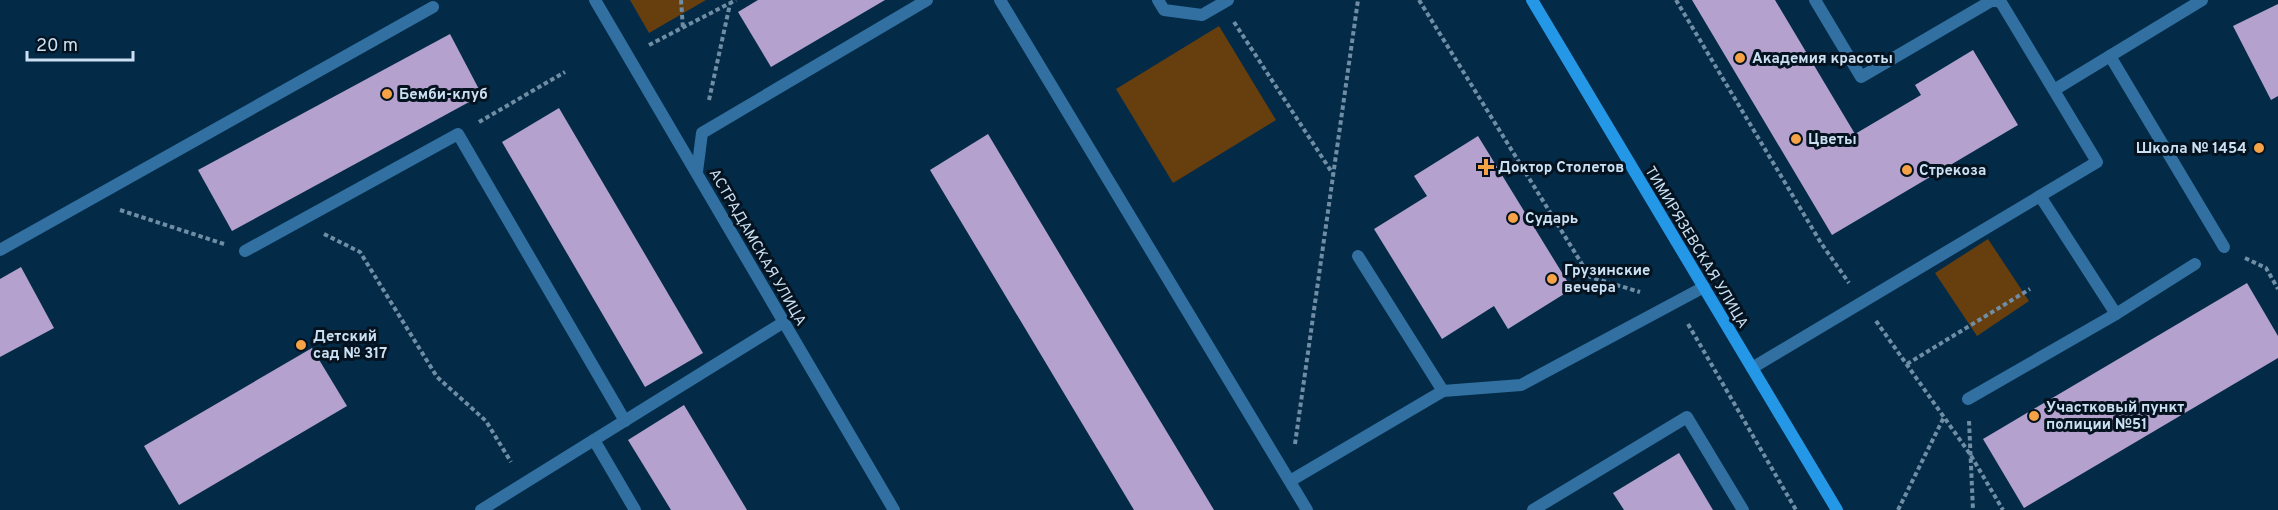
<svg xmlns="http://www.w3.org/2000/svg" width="2278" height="510" font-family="Overpass,sans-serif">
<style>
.green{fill:#673e0e}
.building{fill:#b5a1cd}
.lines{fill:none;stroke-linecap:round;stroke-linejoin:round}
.path{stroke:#6f8da4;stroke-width:4;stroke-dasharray:4.5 3;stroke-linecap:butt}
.lane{stroke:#3170a1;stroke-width:12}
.street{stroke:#3170a1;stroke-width:12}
.secondary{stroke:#2497e7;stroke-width:12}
.poi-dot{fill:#f6a246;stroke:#04131f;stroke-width:2}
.labels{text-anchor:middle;stroke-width:6;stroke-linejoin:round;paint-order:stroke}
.poi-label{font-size:15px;font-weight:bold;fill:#cbe0f2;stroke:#04131f;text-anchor:start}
.street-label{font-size:15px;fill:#cbe0f2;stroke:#04131f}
</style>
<rect width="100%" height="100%" fill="#032b47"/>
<!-- green -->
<g class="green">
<path d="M 630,0 L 706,0 L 649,33 Z"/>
<path d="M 1219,26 L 1276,120 L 1173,183 L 1116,89 Z"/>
<path d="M 1988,239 L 2029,301 L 1977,336 L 1935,273 Z"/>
</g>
<!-- building -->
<g class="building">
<path d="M 758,0 L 885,0 L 771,67 L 738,12 Z"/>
<path d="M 1692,0 L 1775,0 L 1855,134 L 1921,95 L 1915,85 L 1973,50 L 2018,125 L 1832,235 Z"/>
<path d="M 2278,4 L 2278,96 L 2271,100 L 2233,26 Z"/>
<path d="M 450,34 L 482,95 L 232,231 L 198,170 Z"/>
<path d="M 559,108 L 703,353 L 645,387 L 502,142 Z"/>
<path d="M 988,134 L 1071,273 L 1214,510 L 1134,510 L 930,170 Z"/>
<path d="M 1478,136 L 1572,289 L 1508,329 L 1494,306 L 1442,339 L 1374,229 L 1427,196 L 1414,176 Z"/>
<path d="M 21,267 L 54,328 L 0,357 L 0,279 Z"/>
<path d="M 2247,283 L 2278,336 L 2278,358 L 2024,508 L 1983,439 Z"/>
<path d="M 312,348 L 347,406 L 179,505 L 144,446 Z"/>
<path d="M 684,405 L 747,510 L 671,510 L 628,440 Z"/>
<path d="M 1679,453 L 1713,510 L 1624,510 L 1613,493 Z"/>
</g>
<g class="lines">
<!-- path -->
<g class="path">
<path d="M 681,0 L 683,29"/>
<path d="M 1419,0 L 1590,277 L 1640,292"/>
<path d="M 1676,0 L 1821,243 L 1849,283"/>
<path d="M 1234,22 L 1333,174"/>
<path d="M 649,45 L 736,0"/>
<path d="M 709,100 L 730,4"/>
<path d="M 479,122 L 565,72"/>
<path d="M 120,210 L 224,244"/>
<path d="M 324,234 L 360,252 L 437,377 L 486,421 L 511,462"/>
<path d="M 2245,258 L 2266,268 L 2278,289"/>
<path d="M 1876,321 L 1970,454 L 2003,510"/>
<path d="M 1688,324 L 1796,510"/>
<path d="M 1907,364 L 2030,289"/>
<path d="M 1969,421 L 1973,510"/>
<path d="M 1295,444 L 1358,0"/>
<path d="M 1898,510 L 1944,417"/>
</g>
<!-- lane -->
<g class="lane">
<path d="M 1000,0 L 1307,510"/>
<path d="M 1158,0 L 1164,10 L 1202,15 L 1228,0"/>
<path d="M 2110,56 L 2224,247"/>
<path d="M 2054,90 L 2202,0"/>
<path d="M 697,172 L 702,133 L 927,0"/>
<path d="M 0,250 L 433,7"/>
<path d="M 245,251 L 458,134 L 625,421"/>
<path d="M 1358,256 L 1443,391"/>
<path d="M 2116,314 L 2195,264"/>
<path d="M 1752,368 L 2097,162 L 2002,4 L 1998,1 L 1991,1 L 1861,77 L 1815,0"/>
<path d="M 1968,399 L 2116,314 L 2040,196"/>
<path d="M 594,440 L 635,510"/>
<path d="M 1290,481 L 1443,391 L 1521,385 L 1704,287"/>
<path d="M 481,510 L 784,322"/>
<path d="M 1533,510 L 1687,417 L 1743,510"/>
</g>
<!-- street -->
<path class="street" d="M 595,0 L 894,510"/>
<!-- secondary -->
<path class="secondary" d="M 1532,0 L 1837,510"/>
</g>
<!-- markers -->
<g class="poi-dot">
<circle cx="1740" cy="58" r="6"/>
<circle cx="387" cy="94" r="6"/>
<circle cx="1796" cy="139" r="6"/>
<circle cx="2259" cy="148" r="6"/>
<path d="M1483 158h6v6h6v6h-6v6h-6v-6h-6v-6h6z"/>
<circle cx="1907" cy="170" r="6"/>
<circle cx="1513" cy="218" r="6"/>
<circle cx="1552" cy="279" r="6"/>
<circle cx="301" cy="345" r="6"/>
<circle cx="2034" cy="416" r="6"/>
</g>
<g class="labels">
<!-- poi labels -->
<g class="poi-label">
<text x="1752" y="63">Академия красоты</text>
<text x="399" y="99">Бемби-клуб</text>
<text x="1808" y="144">Цветы</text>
<text x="2247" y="153" text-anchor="end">Школа № 1454</text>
<text x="1498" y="172">Доктор Столетов</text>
<text x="1919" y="175">Стрекоза</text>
<text x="1525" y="223">Сударь</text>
<text x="1564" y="275">Грузинские<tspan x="1564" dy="17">вечера</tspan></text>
<text x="313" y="341">Детский<tspan x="313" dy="17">сад № 317</tspan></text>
<text x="2046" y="412">Участковый пункт<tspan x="2046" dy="17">полиции №51</tspan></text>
</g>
<!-- street labels -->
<g class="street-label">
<text transform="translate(758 247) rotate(60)" y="5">АСТРАДАМСКАЯ УЛИЦА</text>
<text transform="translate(1697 247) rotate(59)" y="5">ТИМИРЯЗЕВСКАЯ УЛИЦА</text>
</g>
</g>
<!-- scale -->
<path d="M27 51v9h106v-9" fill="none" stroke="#cbe0f2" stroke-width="3"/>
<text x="36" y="51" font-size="18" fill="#cbe0f2" stroke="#04131f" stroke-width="4.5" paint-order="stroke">20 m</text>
</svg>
